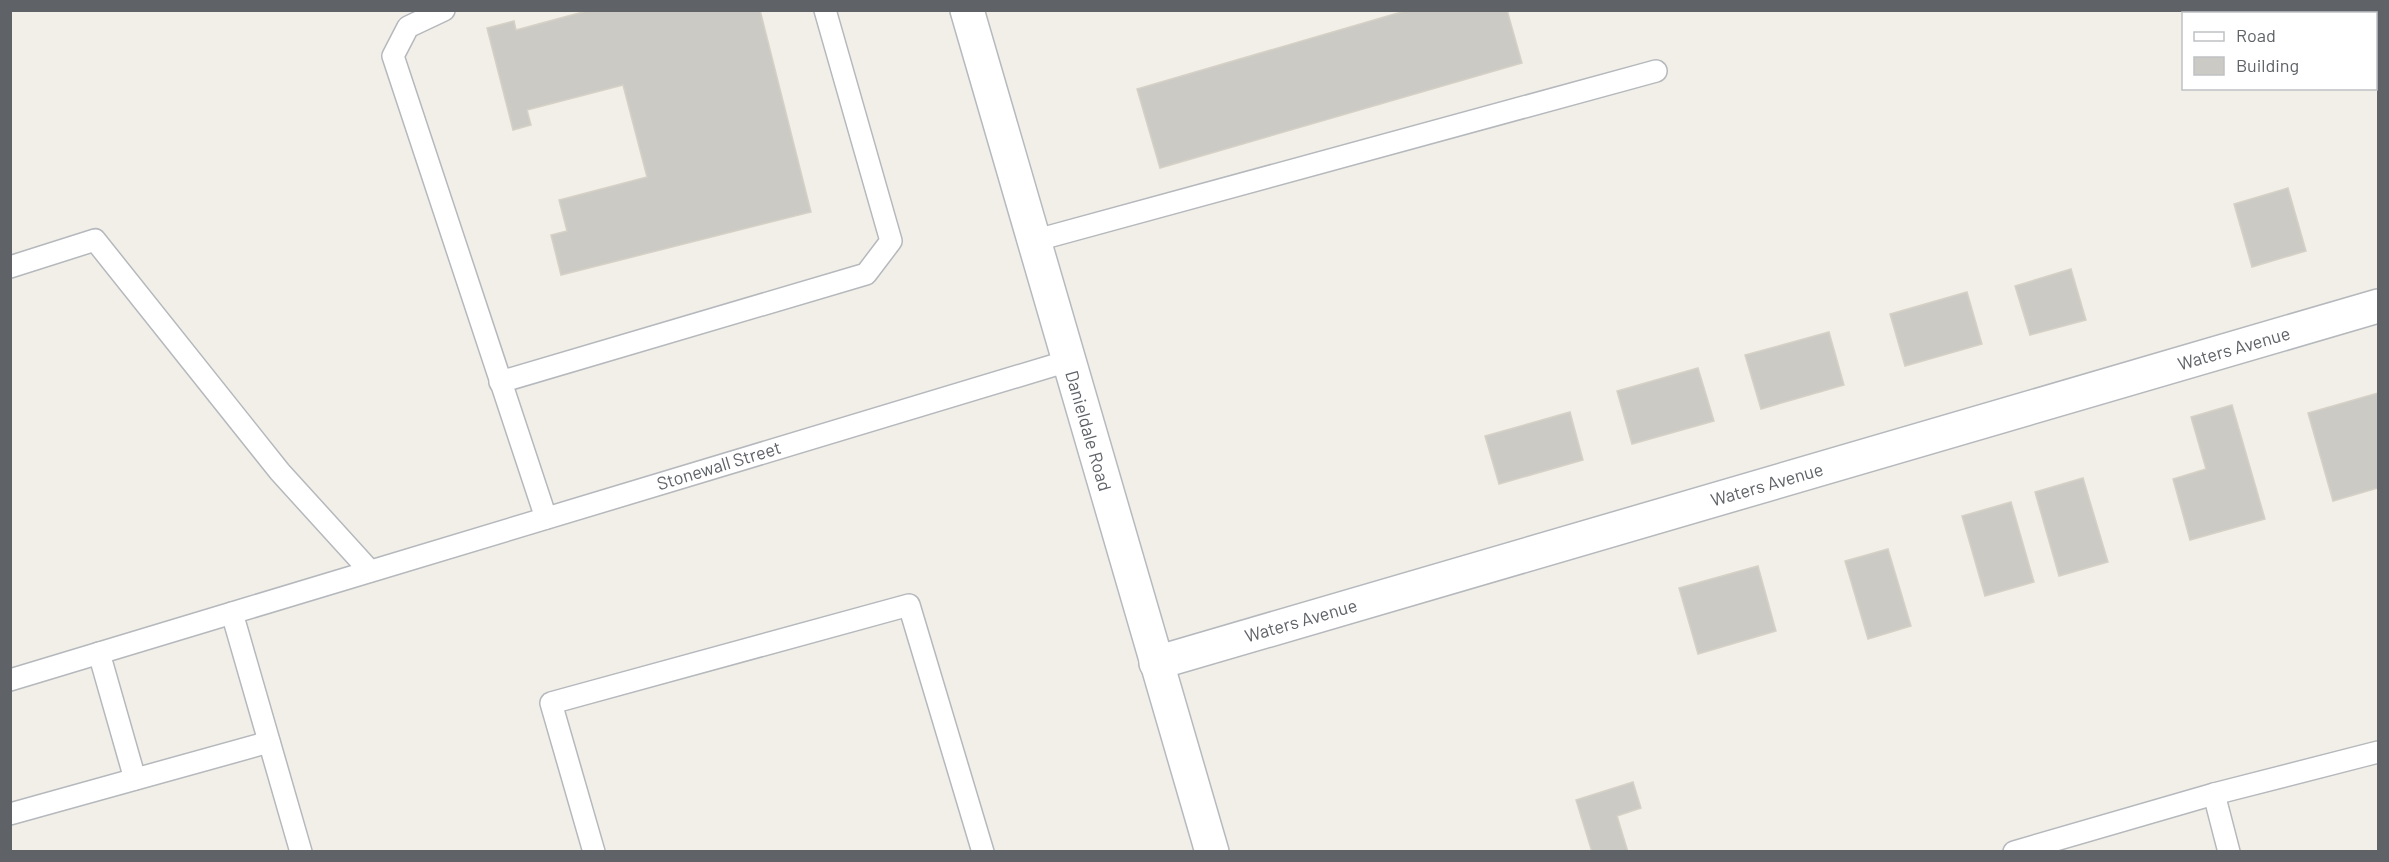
<svg xmlns="http://www.w3.org/2000/svg" width="2389" height="862" font-family="Barlow,sans-serif">
<style>
.building{fill:#cccac5;stroke:#d6d1c6;stroke-width:1.5}
.lines{fill:none;stroke-linecap:round;stroke-linejoin:round}
.lane-casing{stroke:#b5b8bc;stroke-width:24}
.street-casing{stroke:#b5b8bc;stroke-width:36}
.secondary-casing{stroke:#b6babf;stroke-width:36}
.lane{stroke:#fff;stroke-width:21}
.street{stroke:#fff;stroke-width:33}
.secondary{stroke:#fff;stroke-width:33}
.labels{text-anchor:middle;stroke-width:4.5;stroke-linejoin:round;paint-order:stroke}
.street-label{font-size:18px;fill:#5f6368;stroke:#fff}
</style>
<rect width="100%" height="100%" fill="#f1efe8"/>
<!-- building -->
<g class="building">
<path d="M 590,10 L 760,10 L 811,212 L 561,275 L 551,235 L 567,231 L 559,200 L 647,177 L 623,85 L 527,110 L 531,125 L 513,130 L 487,28 L 514,21 L 516,30 Z"/>
<path d="M 1408,10 L 1507,10 L 1522,63 L 1160,168 L 1137,89 Z"/>
<path d="M 2288,188 L 2306,251 L 2252,267 L 2234,204 Z"/>
<path d="M 2071,269 L 2086,320 L 2030,335 L 2015,286 Z"/>
<path d="M 1967,292 L 1982,344 L 1905,366 L 1890,314 Z"/>
<path d="M 1829,332 L 1844,385 L 1761,409 L 1745,355 Z"/>
<path d="M 1698,368 L 1714,421 L 1632,444 L 1617,391 Z"/>
<path d="M 2378,393 L 2378,488 L 2333,501 L 2308,413 Z"/>
<path d="M 2232,405 L 2265,519 L 2190,540 L 2173,479 L 2206,469 L 2191,417 Z"/>
<path d="M 1570,412 L 1583,460 L 1499,484 L 1485,436 Z"/>
<path d="M 2083,478 L 2108,562 L 2059,576 L 2035,492 Z"/>
<path d="M 2011,502 L 2034,582 L 1985,596 L 1962,516 Z"/>
<path d="M 1888,549 L 1911,626 L 1868,639 L 1845,561 Z"/>
<path d="M 1758,566 L 1776,631 L 1698,654 L 1679,588 Z"/>
<path d="M 1633,782 L 1641,808 L 1617,816 L 1628,852 L 1592,852 L 1576,800 Z"/>
</g>
<g class="lines">
<!-- lane casing -->
<g class="lane-casing">
<g id="lane">
<path d="M 444,10 L 408,27 L 393,56 L 546,518"/>
<path d="M 1033,241 L 1656,71"/>
<path d="M 10,267 L 95,240 L 280,472 L 370,571"/>
<path d="M 500,382 L 866,274 L 891,241 L 825,10"/>
<path d="M 99,653 L 135,779"/>
<path d="M 10,680 L 232,613"/>
<path d="M 2214,794 L 2229,852"/>
<path d="M 10,814 L 269,742"/>
<path d="M 301,852 L 232,613 L 1068,361"/>
<path d="M 594,852 L 551,703 L 909,605 L 983,852"/>
<path d="M 2014,852 L 2214,794 L 2378,752"/>
</g>
</g>
<!-- street casing -->
<g class="street-casing">
<path id="street" d="M 1156,663 L 2378,306"/>
</g>
<!-- secondary casing -->
<g class="secondary-casing">
<path id="secondary" d="M 967,10 L 1212,852"/>
</g>
<!-- lane -->
<use href="#lane" class="lane"/>
<!-- street -->
<use href="#street" class="street"/>
<!-- secondary -->
<use href="#secondary" class="secondary"/>
</g>
<g class="labels">
<!-- street labels -->
<g class="street-label">
<text transform="translate(2234 349) rotate(-16)" y="6">Waters Avenue</text>
<text transform="translate(1088 431) rotate(74)" y="6">Danieldale Road</text>
<text transform="translate(719 466) rotate(-17)" y="6">Stonewall Street</text>
<text transform="translate(1767 485) rotate(-16)" y="6">Waters Avenue</text>
<text transform="translate(1301 621) rotate(-16)" y="6">Waters Avenue</text>
</g>
</g>
<!-- border -->
<rect width="2389" height="862" fill="none" stroke="#5f6368" stroke-width="24"/>
<!-- legend -->
<rect x="2182" y="12" width="195" height="78" fill="#ffffff" stroke="#bfc1c3" stroke-width="1.5"/>
<rect x="2194" y="32" width="30" height="9" fill="#ffffff" stroke="#bfc1c3" stroke-width="1.5"/>
<text x="2236" y="42" font-size="18" fill="#5f6368">Road</text>
<rect x="2194" y="57" width="30" height="18" fill="#cccac5" stroke="#bfc1c3" stroke-width="1.5"/>
<text x="2236" y="72" font-size="18" fill="#5f6368">Building</text>
</svg>
